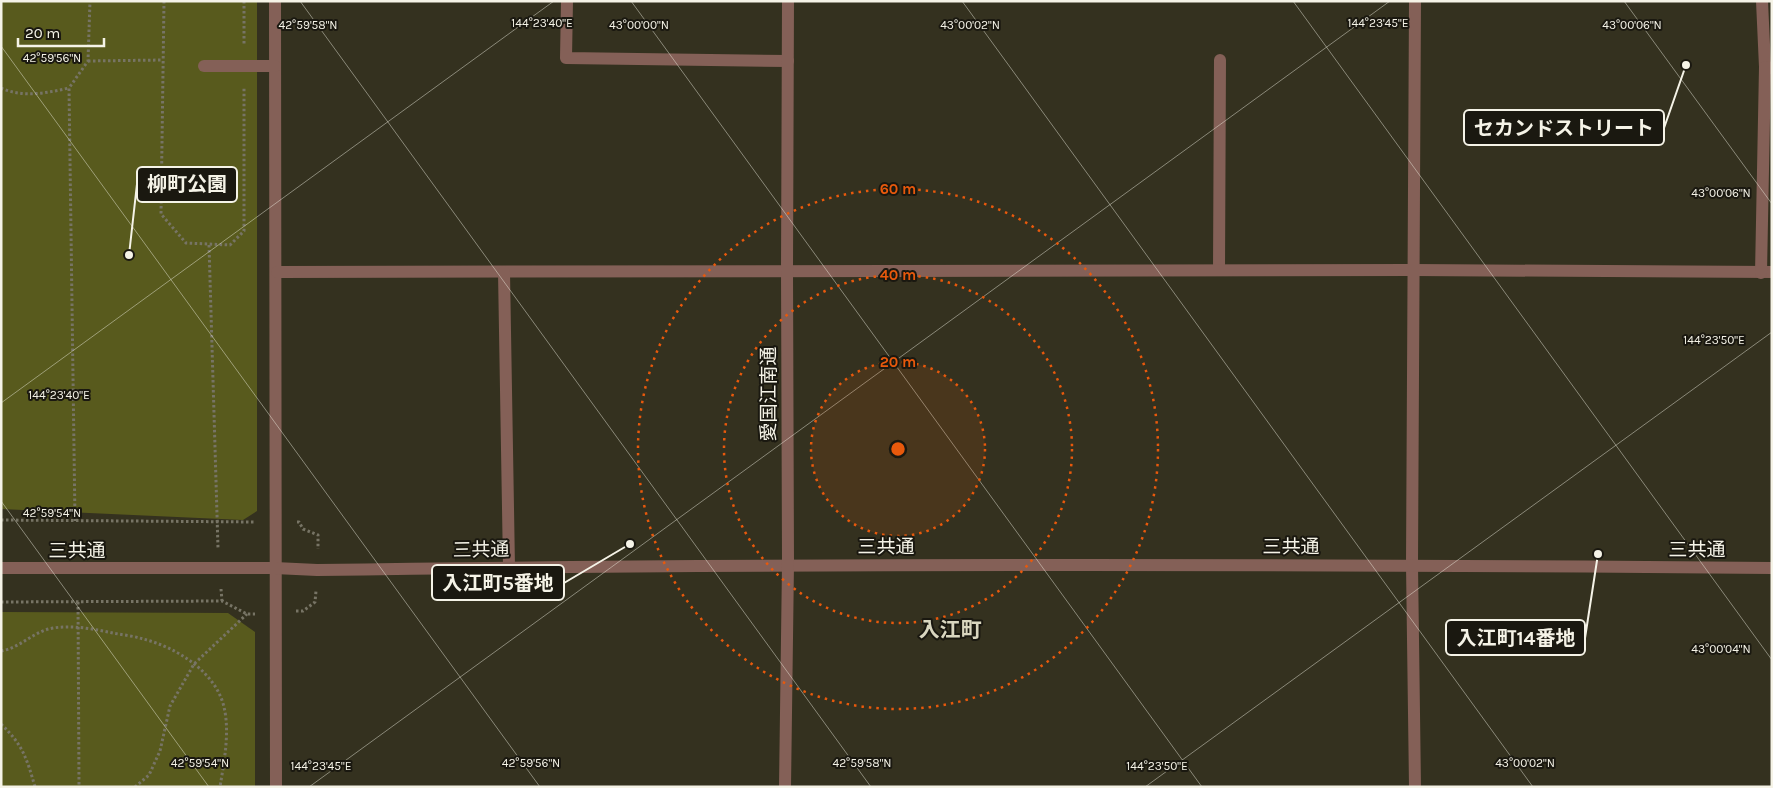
<svg xmlns="http://www.w3.org/2000/svg" width="1773" height="788" font-family="Karla,'Noto Sans JP',sans-serif">
<style>
.green{fill:#585a1d}
.lines{fill:none;stroke-linecap:round;stroke-linejoin:round}
.path{stroke:#777465;stroke-width:3;stroke-dasharray:2.5 2.5;stroke-linecap:butt}
.minor{stroke:#846057;stroke-width:12}
.ticks{fill:none;stroke:#f5f3e7;stroke-width:1;stroke-opacity:0.45}
.ring{fill:none;stroke:#e8590c;stroke-width:2.5;stroke-dasharray:2.5 5}
.labels{text-anchor:middle;stroke-width:4;stroke-linejoin:round;paint-order:stroke}
.street-label{font-size:19px;fill:#f5f3e7;stroke:#1a1810}
.quarter-label{font-size:21px;font-weight:bold;fill:#d9d6bf;stroke:#1a1810}
.ticks-label{font-size:12px;text-anchor:middle;fill:#f5f3e7;stroke:#1a1810;stroke-width:4;stroke-linejoin:round;paint-order:stroke}
.centre{fill:#e8590c;stroke:#1a1810;stroke-width:2.5}
.ring-label{font-size:15px;text-anchor:middle;font-weight:bold;fill:#e8590c;stroke:#1a1810;stroke-width:4;stroke-linejoin:round;paint-order:stroke}
.leader{fill:none;stroke:#f5f3e7;stroke-width:2}
.callout-dot{fill:#f5f3e7;stroke:#1a1810;stroke-width:2}
.callout{fill:#1a1810;stroke:#f5f3e7;stroke-width:2}
.callout-label{font-size:20px;text-anchor:middle;font-weight:bold;fill:#f5f3e7}
</style>
<rect width="100%" height="100%" fill="#34311f"/>
<!-- green -->
<g class="green">
<path d="M 1,1 L 257,1 L 257,511 L 243,520 L 1,509 Z"/>
<path d="M 1,612 L 228,613 L 255,632 L 255,787 L 1,787 Z"/>
</g>
<g class="lines">
<!-- path -->
<g class="path">
<path d="M 164,1 L 161,214 L 186,243 L 230,245 L 244,231 L 244,87"/>
<path d="M 244,1 L 244,46"/>
<path d="M 88,61 L 163,60"/>
<path d="M 1,88 C 23,98 46,93 69,88"/>
<path d="M 209,245 L 218,548"/>
<path d="M 1,520 L 256,522"/>
<path d="M 75,521 L 69,88 L 88,61 L 90,1"/>
<path d="M 297,522 L 299,522 L 303,529 L 318,535 L 318,549"/>
<path d="M 221,589 L 222,601"/>
<path d="M 1,602 L 222,601 L 247,614 L 255,614"/>
<path d="M 78,602 L 79,787"/>
<path d="M 296,611 L 303,611 L 315,602 L 316,591"/>
<path d="M 1,651 C 20,648 34,631 53,628 C 73,625 94,629 113,633 C 123,635 134,636 143,639 C 176,647 216,672 224,707 C 230,732 224,762 220,787"/>
<path d="M 1,724 C 23,745 27,759 35,787"/>
<path d="M 135,787 L 149,775 L 160,751 L 170,706 L 194,664 L 247,614"/>
</g>
<!-- minor -->
<g class="minor">
<path d="M 275,1 C 276,263 276,525 276,787"/>
<path d="M 567,1 L 566,58 L 788,61"/>
<path d="M 1415,1 L 1412,565 L 1415,787"/>
<path d="M 1762,1 L 1765,67"/>
<path d="M 204,66 L 275,66"/>
<path d="M 1219,270 L 1220,60"/>
<path d="M 277,272 L 1413,270 L 1772,272"/>
<path d="M 504,272 L 509,567"/>
<path d="M 1761,273 L 1765,67 L 1772,68"/>
<path d="M 1,568 L 275,568 L 317,570 C 802,563 1287,564 1772,568"/>
<path d="M 785,787 L 788,564 L 787,270 L 788,1"/>
</g>
</g>
<!-- ticks -->
<path class="ticks" d="M 300,1 L 871,787M 631,1 L 1202,787M 962,1 L 1533,787M 1293,1 L 1772,660M 1624,1 L 1772,204M 1,46 L 540,787M 1,403 L 554,1M 1,501 L 209,787M 309,787 L 1390,1M 1145,787 L 1772,332"/>
<!-- distance rings -->
<circle cx="898" cy="449" r="87" fill="#e8590c" fill-opacity=".12"/>
<g class="ring">
<circle cx="898" cy="449" r="87"/>
<circle cx="898" cy="449" r="174"/>
<circle cx="898" cy="449" r="260"/>
</g>
<g class="labels">
<!-- street labels -->
<g class="street-label">
<text transform="translate(768 394) rotate(-90)" y="7">愛国江南通</text>
<text x="886" y="553">三共通</text>
<text x="1291" y="553">三共通</text>
<text transform="translate(481 549) rotate(-1)" y="7">三共通</text>
<text x="1697" y="556">三共通</text>
<text x="77" y="557">三共通</text>
</g>
<!-- quarter labels -->
<g class="quarter-label">
<text x="950" y="637">入江町</text>
</g>
</g>
<g class="ticks-label">
<text x="542" y="27">144°23'40"E</text>
<text x="1378" y="27">144°23'45"E</text>
<text x="308" y="29">42°59'58"N</text>
<text x="639" y="29">43°00'00"N</text>
<text x="970" y="29">43°00'02"N</text>
<text x="1632" y="29">43°00'06"N</text>
<text x="52" y="62">42°59'56"N</text>
<text x="1721" y="197">43°00'06"N</text>
<text x="1714" y="344">144°23'50"E</text>
<text x="59" y="399">144°23'40"E</text>
<text x="52" y="517">42°59'54"N</text>
<text x="1721" y="653">43°00'04"N</text>
<text x="200" y="767">42°59'54"N</text>
<text x="531" y="767">42°59'56"N</text>
<text x="862" y="767">42°59'58"N</text>
<text x="1525" y="767">43°00'02"N</text>
<text x="321" y="770">144°23'45"E</text>
<text x="1157" y="770">144°23'50"E</text>
</g>
<circle cx="898" cy="449" r="8" class="centre"/>
<g class="ring-label">
<text x="898" y="194">60 m</text>
<text x="898" y="280">40 m</text>
<text x="898" y="367">20 m</text>
</g>
<!-- callouts -->
<path class="leader" d="M1686 65L1664 128M129 255L137 184M630 544L564 583M1598 554L1585 638"/>
<g class="callout-dot">
<circle cx="1686" cy="65" r="5"/>
<circle cx="129" cy="255" r="5"/>
<circle cx="630" cy="544" r="5"/>
<circle cx="1598" cy="554" r="5"/>
</g>
<g class="callout">
<rect x="1464" y="110" width="200" height="35" rx="5"/>
<rect x="137" y="167" width="100" height="35" rx="5"/>
<rect x="432" y="565" width="132" height="35" rx="5"/>
<rect x="1446" y="620" width="139" height="35" rx="5"/>
</g>
<g class="callout-label">
<text x="1564" y="135">セカンドストリート</text>
<text x="187" y="191">柳町公園</text>
<text x="498" y="590">入江町5番地</text>
<text x="1516" y="645">入江町14番地</text>
</g>
<!-- border -->
<rect width="1773" height="788" fill="none" stroke="#f5f3e7" stroke-width="5"/>
<!-- scale -->
<path d="M18 38v8h86v-8" fill="none" stroke="#f5f3e7" stroke-width="2.5"/>
<text x="25" y="38" font-size="15" fill="#f5f3e7" stroke="#1a1810" stroke-width="4" paint-order="stroke">20 m</text>
</svg>
